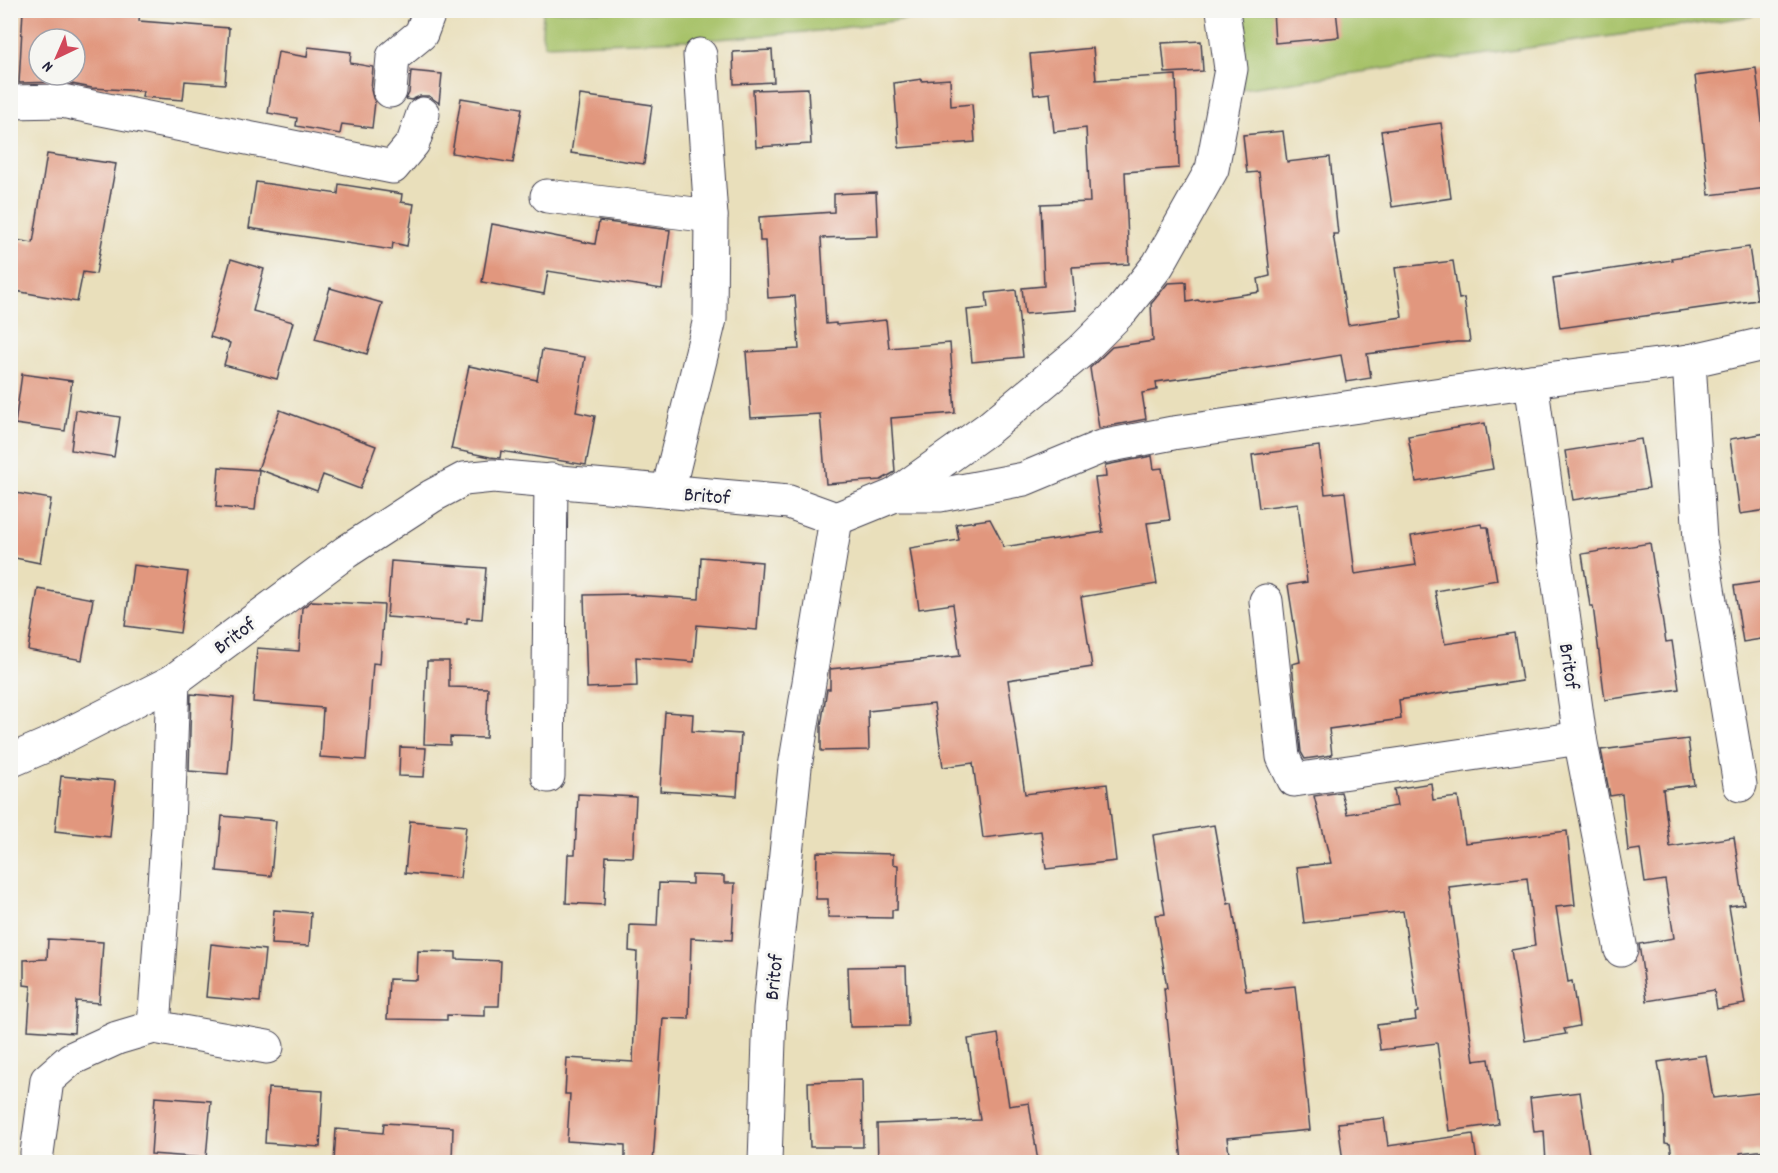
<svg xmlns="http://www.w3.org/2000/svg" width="1778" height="1173" font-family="Dekko,sans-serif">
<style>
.green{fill:#a7c269;stroke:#647252;stroke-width:1.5}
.building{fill:#e1977e;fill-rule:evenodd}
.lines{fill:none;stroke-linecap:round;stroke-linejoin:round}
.minor-casing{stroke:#403e4e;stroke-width:35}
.minor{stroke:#fff;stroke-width:33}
.labels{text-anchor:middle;stroke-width:6;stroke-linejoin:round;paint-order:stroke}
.street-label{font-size:21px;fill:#22223b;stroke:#f6f6f2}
</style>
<rect width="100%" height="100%" fill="#f6f6f2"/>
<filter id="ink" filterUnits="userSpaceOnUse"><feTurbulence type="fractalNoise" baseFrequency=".0167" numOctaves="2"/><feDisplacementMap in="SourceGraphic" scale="12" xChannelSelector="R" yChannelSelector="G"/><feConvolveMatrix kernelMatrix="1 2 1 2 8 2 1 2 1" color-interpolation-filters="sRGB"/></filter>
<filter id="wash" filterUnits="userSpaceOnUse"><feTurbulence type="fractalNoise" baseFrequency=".008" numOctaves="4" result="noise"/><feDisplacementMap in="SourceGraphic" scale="24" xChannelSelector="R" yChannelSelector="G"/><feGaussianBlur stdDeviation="1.35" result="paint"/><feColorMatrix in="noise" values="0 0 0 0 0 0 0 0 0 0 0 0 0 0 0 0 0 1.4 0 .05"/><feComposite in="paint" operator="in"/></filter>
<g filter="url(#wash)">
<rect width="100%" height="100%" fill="#e9dfbb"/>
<!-- green -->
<g class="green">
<path d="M 1751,10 L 1752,16 L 1242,89 L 1246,29 L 1243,11 Z"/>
<path d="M 543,11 L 967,11 L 819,31 L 718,39 L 545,45 L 542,34 Z"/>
</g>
<g id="blocks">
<!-- building -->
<g class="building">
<path d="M 23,10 L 140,10 L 139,21 L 229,28 L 225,84 L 185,81 L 183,100 L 142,97 L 143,91 L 92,88 L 62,82 L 19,83 ZM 39,39 L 75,39 L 75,75 L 39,75 Z"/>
<path d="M 1273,10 L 1336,10 L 1339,37 L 1275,43 Z"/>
<path d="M 1201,41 L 1203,71 L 1165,73 L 1162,43 Z"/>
<path d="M 308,47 L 351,52 L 350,63 L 373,67 L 371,90 L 373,98 L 375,102 L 372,128 L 342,124 L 340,134 L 296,126 L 297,118 L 268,113 L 278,52 L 307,57 Z"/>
<path d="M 1093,48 L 1096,80 L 1176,75 L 1179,168 L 1125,172 L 1129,264 L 1072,267 L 1076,310 L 1025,314 L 1022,288 L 1044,286 L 1041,204 L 1090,202 L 1086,128 L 1054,132 L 1050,93 L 1034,95 L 1030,54 Z"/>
<path d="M 772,50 L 774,82 L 734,84 L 733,52 Z"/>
<path d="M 1756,68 L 1767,165 L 1767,188 L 1709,195 L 1695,76 Z"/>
<path d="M 411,71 L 442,74 L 439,103 L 429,96 L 420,96 L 411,100 L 406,99 L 409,93 Z"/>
<path d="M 922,79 L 922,81 L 950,79 L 951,106 L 972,104 L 975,142 L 899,148 L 894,83 Z"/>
<path d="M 808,88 L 811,144 L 756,147 L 753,90 Z"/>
<path d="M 580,95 L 652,105 L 644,164 L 571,153 Z"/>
<path d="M 461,98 L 522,108 L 513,163 L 452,153 Z"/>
<path d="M 1441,123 L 1451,198 L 1392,207 L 1381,131 Z"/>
<path d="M 1283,131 L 1287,162 L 1330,157 L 1338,234 L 1333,234 L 1348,325 L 1402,317 L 1395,268 L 1453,261 L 1459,299 L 1464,298 L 1470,342 L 1457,342 L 1367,354 L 1371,378 L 1346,382 L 1341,355 L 1293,363 L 1156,382 L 1157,390 L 1142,393 L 1146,419 L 1099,428 L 1090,368 L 1112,347 L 1153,341 L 1151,304 L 1168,283 L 1186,282 L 1187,302 L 1198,300 L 1199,301 L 1260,292 L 1258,279 L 1270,276 L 1259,172 L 1247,173 L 1243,135 Z"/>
<path d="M 47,154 L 116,164 L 96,274 L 83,272 L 77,302 L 10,290 L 10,239 L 33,243 Z"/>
<path d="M 256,182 L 338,194 L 339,184 L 402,194 L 401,202 L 414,204 L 407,246 L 393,243 L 392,250 L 249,228 Z"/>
<path d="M 876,192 L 878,236 L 821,238 L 826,324 L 836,323 L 836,325 L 886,320 L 889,348 L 950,343 L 955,413 L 891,418 L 895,472 L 881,480 L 826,484 L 820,414 L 751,418 L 746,352 L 799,349 L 795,296 L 768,298 L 765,241 L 760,241 L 759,217 L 834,212 L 834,194 Z"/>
<path d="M 599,221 L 670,230 L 662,289 L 548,271 L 544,294 L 482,282 L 492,224 L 595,244 Z"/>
<path d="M 1749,247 L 1757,300 L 1560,328 L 1553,278 L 1672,260 L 1671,258 Z"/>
<path d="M 231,259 L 264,269 L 253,311 L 293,322 L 277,379 L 224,365 L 230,343 L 210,337 Z"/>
<path d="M 330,288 L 382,303 L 367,354 L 315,339 Z"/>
<path d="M 1016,290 L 1023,357 L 972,362 L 967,310 L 988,308 L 986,293 Z"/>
<path d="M 542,350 L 585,357 L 576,412 L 595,416 L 586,465 L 501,451 L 500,458 L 490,457 L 451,449 L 469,366 L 537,380 Z"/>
<path d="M 22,374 L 72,381 L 65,431 L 15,424 Z"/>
<path d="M 76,410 L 120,417 L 114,457 L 71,450 Z"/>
<path d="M 280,410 L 376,446 L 360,489 L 323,475 L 317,491 L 258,469 Z"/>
<path d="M 1485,423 L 1493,469 L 1416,482 L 1408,436 Z"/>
<path d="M 1767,433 L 1767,510 L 1740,514 L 1730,439 Z"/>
<path d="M 1641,439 L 1649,488 L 1573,500 L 1565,451 Z"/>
<path d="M 1319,446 L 1325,494 L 1345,492 L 1355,574 L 1416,565 L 1411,536 L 1481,524 L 1482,527 L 1488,527 L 1497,580 L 1435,591 L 1445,644 L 1514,633 L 1522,681 L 1399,700 L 1401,719 L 1329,729 L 1332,755 L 1305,759 L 1301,752 L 1292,664 L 1300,662 L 1288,585 L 1307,582 L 1298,503 L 1259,508 L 1252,455 Z"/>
<path d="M 1152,456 L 1154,469 L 1162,468 L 1170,520 L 1147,523 L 1157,584 L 1081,597 L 1092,667 L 1008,680 L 1025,794 L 1107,784 L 1116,861 L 1046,869 L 1041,831 L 983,838 L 973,763 L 943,767 L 934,704 L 868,711 L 869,750 L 821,751 L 821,726 L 827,689 L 830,689 L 830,669 L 960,656 L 953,604 L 919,609 L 910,548 L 959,540 L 956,524 L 990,519 L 1002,542 L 1003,547 L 1103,532 L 1095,478 L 1106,477 L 1105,466 L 1106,465 Z"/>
<path d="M 219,467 L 259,470 L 255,510 L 216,507 Z"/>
<path d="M 10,492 L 51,499 L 40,563 L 10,557 Z"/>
<path d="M 1650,543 L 1666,642 L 1672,641 L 1679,689 L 1605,700 L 1593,606 L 1590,606 L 1582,554 Z"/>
<path d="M 701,557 L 762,562 L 757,630 L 697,625 L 694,662 L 636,657 L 637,686 L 587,688 L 584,595 L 634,594 L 634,595 L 699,599 Z"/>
<path d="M 391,561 L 486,568 L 482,619 L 467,618 L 467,623 L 387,617 Z"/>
<path d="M 133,565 L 188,572 L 180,633 L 125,626 Z"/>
<path d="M 1767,581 L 1767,638 L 1743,642 L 1734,586 Z"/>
<path d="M 38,589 L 93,599 L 82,660 L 28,650 Z"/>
<path d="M 312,601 L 384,605 L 380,664 L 373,663 L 366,760 L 320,757 L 323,708 L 253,702 L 257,648 L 299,651 L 302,608 Z"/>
<path d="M 427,661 L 449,661 L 449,687 L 488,688 L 486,738 L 450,737 L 450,745 L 424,744 Z"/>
<path d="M 191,694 L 234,698 L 228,774 L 189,771 Z"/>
<path d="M 665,712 L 693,714 L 692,731 L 741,734 L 737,796 L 660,791 Z"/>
<path d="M 1688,739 L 1694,785 L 1663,789 L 1670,847 L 1734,837 L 1744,904 L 1729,906 L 1745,1004 L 1717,1009 L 1714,990 L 1647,1001 L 1639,944 L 1674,938 L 1665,880 L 1645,883 L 1640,849 L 1628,851 L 1622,794 L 1610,796 L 1601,750 Z"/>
<path d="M 400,747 L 426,748 L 424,777 L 399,776 Z"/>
<path d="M 61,776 L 115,781 L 110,837 L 55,831 Z"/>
<path d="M 1431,783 L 1433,800 L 1458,797 L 1465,843 L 1567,831 L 1575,905 L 1556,907 L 1568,982 L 1572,981 L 1579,1026 L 1564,1029 L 1566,1034 L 1525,1041 L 1511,950 L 1535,946 L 1527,878 L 1449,887 L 1474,1061 L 1489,1059 L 1498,1124 L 1449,1131 L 1437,1043 L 1380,1050 L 1377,1025 L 1416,1020 L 1415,1013 L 1418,1012 L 1403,911 L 1304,923 L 1297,867 L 1331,863 L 1314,796 L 1341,792 L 1347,814 L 1397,806 L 1394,789 Z"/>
<path d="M 578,794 L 636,797 L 633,857 L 606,856 L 604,905 L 566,903 L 568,854 L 575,854 Z"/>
<path d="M 222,816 L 276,821 L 271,876 L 217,871 Z"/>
<path d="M 410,821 L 466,826 L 460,878 L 405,873 Z"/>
<path d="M 1214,825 L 1228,904 L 1232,903 L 1246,991 L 1295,986 L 1310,1130 L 1227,1138 L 1230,1162 L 1182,1162 L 1164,988 L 1167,988 L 1155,915 L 1165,914 L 1153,835 Z"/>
<path d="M 817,852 L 893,854 L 893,864 L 898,865 L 897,910 L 892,910 L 892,918 L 828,917 L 828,899 L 816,899 Z"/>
<path d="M 692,875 L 724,876 L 724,883 L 735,883 L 732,940 L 691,938 L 689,1019 L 663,1018 L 653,1162 L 625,1162 L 625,1145 L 567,1141 L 570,1094 L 565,1094 L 567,1058 L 633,1062 L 637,952 L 629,951 L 630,925 L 657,926 L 659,883 L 692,884 Z"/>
<path d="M 274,910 L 311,913 L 309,946 L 271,944 Z"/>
<path d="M 48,939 L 103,942 L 99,1003 L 76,1001 L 74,1033 L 28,1030 L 31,986 L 24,985 L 24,960 L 47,959 Z"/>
<path d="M 211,944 L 265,950 L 260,1002 L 206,997 Z"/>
<path d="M 418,951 L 456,952 L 456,959 L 501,961 L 499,1006 L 485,1006 L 485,1016 L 447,1015 L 447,1020 L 387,1019 L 389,979 L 417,980 Z"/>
<path d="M 906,966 L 908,1026 L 850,1027 L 848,967 Z"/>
<path d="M 998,1034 L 1009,1106 L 1029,1103 L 1038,1162 L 978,1162 L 978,1158 L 878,1161 L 877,1124 L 980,1120 L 968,1039 Z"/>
<path d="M 1706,1055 L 1713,1098 L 1767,1092 L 1767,1150 L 1740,1153 L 1741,1162 L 1673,1162 L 1670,1144 L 1665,1143 L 1664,1098 L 1658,1062 Z"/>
<path d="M 862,1080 L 863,1147 L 810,1147 L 808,1082 Z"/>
<path d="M 268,1088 L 323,1091 L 320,1147 L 265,1143 Z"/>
<path d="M 1580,1092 L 1590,1162 L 1546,1162 L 1544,1131 L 1534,1132 L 1530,1098 Z"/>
<path d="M 155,1097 L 211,1101 L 206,1158 L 151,1154 Z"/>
<path d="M 1384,1118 L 1388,1146 L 1473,1134 L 1477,1162 L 1343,1162 L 1338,1123 Z"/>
<path d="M 384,1123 L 453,1127 L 452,1162 L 334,1162 L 336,1129 L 383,1133 Z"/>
</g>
</g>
</g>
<g filter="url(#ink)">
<use href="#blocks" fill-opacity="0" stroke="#403e4e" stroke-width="1.5"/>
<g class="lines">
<!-- minor casing -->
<g class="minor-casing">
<g id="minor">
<path d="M 390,91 L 393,57 L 421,34 L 430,10"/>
<path d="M 10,102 L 62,101 L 393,167 L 413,143 L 423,114"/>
<path d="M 547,196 L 711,216 L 700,55"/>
<path d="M 1689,361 L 1700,540 L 1740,785"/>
<path d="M 1531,381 L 1580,738 L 1621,950"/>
<path d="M 668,491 L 710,319 L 711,216"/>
<path d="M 895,495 L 990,427 L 1080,352 L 1123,309 L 1158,265 L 1212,169 L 1231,69 L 1223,10"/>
<path d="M 836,519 L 895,495 L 940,495 L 1024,479 L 1101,447 L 1173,433 L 1531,381 L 1689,361 L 1768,343"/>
<path d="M 1266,601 L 1283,757 L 1294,780 L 1580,738"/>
<path d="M 173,681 L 168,827 L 154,1027 L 267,1047"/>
<path d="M 10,761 L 47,745 L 173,681 L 346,552 L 432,496 L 464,479 L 493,476 L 789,502 L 836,519"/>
<path d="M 548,776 L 551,480"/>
<path d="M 37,1153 L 47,1080 L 71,1059 L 117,1038 L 154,1027"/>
<path d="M 765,1162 L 770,1009 L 795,767 L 836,519"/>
</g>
</g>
<!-- minor -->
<use href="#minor" class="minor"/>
</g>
</g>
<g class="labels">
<!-- street labels -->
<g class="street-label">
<text transform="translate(707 495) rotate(5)" y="7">Britof</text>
<text transform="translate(234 635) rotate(-37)" y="7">Britof</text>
<text transform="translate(1570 666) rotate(82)" y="7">Britof</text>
<text transform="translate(773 977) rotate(-84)" y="7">Britof</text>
</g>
</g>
<!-- margin -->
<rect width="1778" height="1173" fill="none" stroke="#f6f6f2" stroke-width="36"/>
<!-- north arrow -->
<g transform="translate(57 57) rotate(224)"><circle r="28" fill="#f6f6f2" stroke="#a1a1a9" stroke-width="1.5"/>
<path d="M0-4.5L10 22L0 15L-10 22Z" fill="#d1495b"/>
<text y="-9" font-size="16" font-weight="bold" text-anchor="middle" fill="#22223b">N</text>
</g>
</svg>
